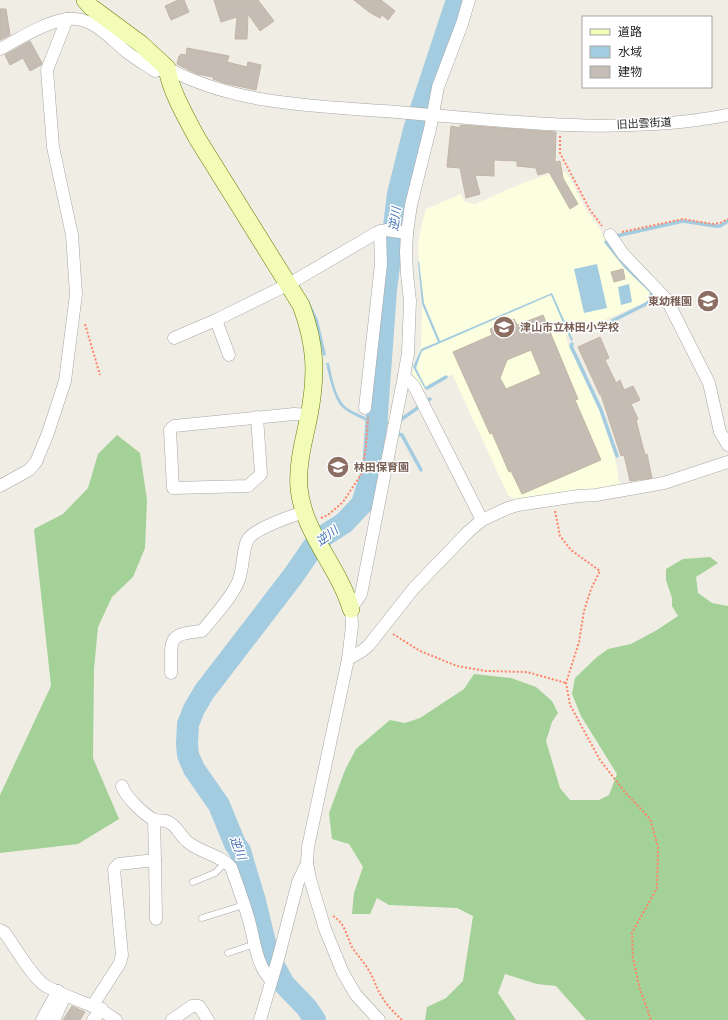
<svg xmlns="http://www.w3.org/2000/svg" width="728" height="1020" font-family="'Open Sans','Noto Sans JP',sans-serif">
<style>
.education{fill:#fcffdf}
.forest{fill:#a3d197}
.water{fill:#a3cce0}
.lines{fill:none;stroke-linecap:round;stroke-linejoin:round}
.stream{stroke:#a3cce0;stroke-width:3.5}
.river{stroke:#a3cce0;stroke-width:22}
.building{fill:#c5bcb4;stroke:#c3b5a6;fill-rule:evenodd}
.lane-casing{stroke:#a6a6a6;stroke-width:7}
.street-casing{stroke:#a6a6a6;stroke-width:13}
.secondary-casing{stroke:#637c00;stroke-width:18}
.path{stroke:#ff8467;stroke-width:2;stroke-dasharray:2 2;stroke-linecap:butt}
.lane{stroke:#fff;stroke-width:6}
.street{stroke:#fff;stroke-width:12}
.secondary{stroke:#f2fcb6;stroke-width:17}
.labels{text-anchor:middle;stroke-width:3;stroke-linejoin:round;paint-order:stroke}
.street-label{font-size:11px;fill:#1f1f1f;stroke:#fff}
.education-label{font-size:11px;font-weight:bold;fill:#785e54;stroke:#fff;text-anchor:start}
.water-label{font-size:12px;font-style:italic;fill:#4673b3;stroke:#fff}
</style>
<rect width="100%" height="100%" fill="#f0ede5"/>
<!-- education -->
<path class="education" d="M 565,172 L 568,175 L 587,212 L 597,224 L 605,239 L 626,264 L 653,289 L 648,301 L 566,337 L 569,347 L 599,410 L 615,457 L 620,487 L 516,501 L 508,495 L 452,374 L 423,390 L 421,389 L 412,372 L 421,345 L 422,306 L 418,246 L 421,227 L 426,209 L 461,194 L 465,202 L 475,204 L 525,182 L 550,174 Z"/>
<!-- forest -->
<g class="forest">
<path d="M 117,435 L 140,453 L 147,500 L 145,548 L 133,577 L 112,597 L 98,627 L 94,669 L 93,758 L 119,819 L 78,844 L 0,853 L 0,795 L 51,686 L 34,529 L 63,514 L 88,488 L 98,454 Z"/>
<path d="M 710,557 L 718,563 L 696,577 L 698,593 L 712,603 L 728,606 L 728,1020 L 586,1020 L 556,986 L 537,984 L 505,974 L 498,993 L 516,1020 L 425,1020 L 427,1007 L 446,998 L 463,981 L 473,916 L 457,908 L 389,905 L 377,898 L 370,914 L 352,914 L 354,893 L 363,867 L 349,844 L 332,839 L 329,813 L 345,770 L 356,749 L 390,720 L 405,723 L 420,718 L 464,689 L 474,674 L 511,678 L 536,687 L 552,701 L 558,713 L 552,722 L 546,741 L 560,788 L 570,800 L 599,800 L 609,795 L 617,774 L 581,716 L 572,694 L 575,678 L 597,657 L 608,649 L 631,644 L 657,630 L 678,616 L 672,606 L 672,598 L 666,580 L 666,569 L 683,559 Z"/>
</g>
<!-- water -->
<g class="water">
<path d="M 419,261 L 424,303 L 440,341 L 552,293 L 573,340 L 571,341 L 551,295 L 422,351 L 416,368 L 426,388 L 425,389 L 413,367 L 421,349 L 438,342 L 422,304 L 418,263 Z"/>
<path d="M 597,264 L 607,308 L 584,313 L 574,269 Z"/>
<path d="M 629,284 L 632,302 L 621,305 L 618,287 Z"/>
<path d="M 308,299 L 318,320 L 326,355 L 323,356 L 313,320 L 305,301 Z"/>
<path d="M 326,363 L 329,363 C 332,376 335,397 346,407 C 351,411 359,414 365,417 L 366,421 C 359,417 351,414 344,409 C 334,401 329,376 326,363 Z"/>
</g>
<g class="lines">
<!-- stream -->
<g class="stream">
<path d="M 616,236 L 683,221 L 715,226 L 720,226 L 728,221"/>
<path d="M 606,242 L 626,267 L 652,292 L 649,302 L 646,304 L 612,321"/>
<path d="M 389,262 L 390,262"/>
<path d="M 572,344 L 571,346 L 601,410 L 617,456"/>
<path d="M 427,388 L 446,377"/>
<path d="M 372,421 L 388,423"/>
<path d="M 399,421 L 430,399"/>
<path d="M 397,434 L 402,435 L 421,470"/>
</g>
<!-- river -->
<path class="river" d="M 315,1020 L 307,1008 L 284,984 L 268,955 L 255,901 L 240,851 L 235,844 L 219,805 L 194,769 L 188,755 L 187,744 L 188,724 L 194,709 L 204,692 L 293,576 L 313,547 L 325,535 L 344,523 L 362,504 L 373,468 L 386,290 L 398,194 L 414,130 L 457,0"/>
</g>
<!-- building -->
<g class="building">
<path d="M 178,0 L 184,0 L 189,12 L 171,20 L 165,6 Z"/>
<path d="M 214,0 L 258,0 L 274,21 L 260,31 L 248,14 L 247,39 L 235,39 L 237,17 L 221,22 Z"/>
<path d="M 354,0 L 381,0 L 395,11 L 388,20 L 382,15 L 380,18 L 369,12 Z"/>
<path d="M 0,9 L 6,9 L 10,35 L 0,40 Z"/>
<path d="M 30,41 L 42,63 L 41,65 L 30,71 L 23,58 L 10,65 L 5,55 Z"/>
<path d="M 187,48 L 229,56 L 227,62 L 247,67 L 248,62 L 261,65 L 256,90 L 224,83 L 213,79 L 213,77 L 197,74 L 177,64 L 179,56 L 180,56 L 181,54 L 186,55 Z"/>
<path d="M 460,125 L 556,132 L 555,162 L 560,161 L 563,178 L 578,204 L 570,209 L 549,172 L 538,175 L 536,168 L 517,166 L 517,161 L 494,160 L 494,176 L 475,175 L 480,194 L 466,198 L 460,168 L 447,167 L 451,126 L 460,128 Z"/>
<path d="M 623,269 L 625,279 L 614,282 L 611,272 Z"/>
<path d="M 543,315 L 578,399 L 575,400 L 601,460 L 522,494 L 511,471 L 509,472 L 492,433 L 490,434 L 453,352 L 492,335 L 490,329 L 514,319 L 517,325 ZM 531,350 L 541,374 L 506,389 L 500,378 L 507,360 Z"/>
<path d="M 600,337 L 609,358 L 605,360 L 616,383 L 620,380 L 624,390 L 633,386 L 640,400 L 631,404 L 638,419 L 636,420 L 645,455 L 647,454 L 652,478 L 630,481 L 624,455 L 621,456 L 601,395 L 600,395 L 578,347 Z"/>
<path d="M 72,1006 L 85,1012 L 80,1020 L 63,1020 Z"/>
</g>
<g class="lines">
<!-- lane casing -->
<g class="lane-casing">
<g id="lane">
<path d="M 193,882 L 215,873 L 226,862"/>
<path d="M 202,918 L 244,905"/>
<path d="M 228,953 L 255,944"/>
</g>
</g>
<!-- street casing -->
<g class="street-casing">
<g id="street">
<path d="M 0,49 C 21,38 43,23 67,19 C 93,16 109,38 127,52 C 136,59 146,65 155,71 L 167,68 C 237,106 320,106 397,112 C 504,121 622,136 728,115"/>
<path d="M 610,235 L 623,254 L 667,300 L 709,383 L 720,432 L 728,445"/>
<path d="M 216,320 L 229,355"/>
<path d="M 174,338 L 216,320 L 289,284 L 376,233 L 386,230 L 407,233"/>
<path d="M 404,376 L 414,386 L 482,520"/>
<path d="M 365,408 L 381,264 L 380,231"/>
<path d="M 257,417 L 261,474 L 248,486 L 173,488 L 170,430 L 174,426 L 294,414 L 309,415"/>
<path d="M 0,486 L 29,470 L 36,462 L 48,433 L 65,381 L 76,294 L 72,235 L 53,147 L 47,70 L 67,19"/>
<path d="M 348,659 L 362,651 L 369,645 L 414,588 L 468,532 L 482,520 L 508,508 L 518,505 L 578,496 L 596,495 L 664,483 L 728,462"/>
<path d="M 171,673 C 172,641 165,634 202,631 C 214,616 230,600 238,582 C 244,569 242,546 249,538 C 257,528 291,516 304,512"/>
<path d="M 122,786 C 125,796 143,814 153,819 C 158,822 165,819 170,823 C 178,827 181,838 189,843 C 202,853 220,855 231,867 C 237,884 243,900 248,917 C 254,936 256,966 271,980"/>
<path d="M 155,860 L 156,919"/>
<path d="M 0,930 L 4,932 C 14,945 33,979 46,986 C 70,1000 92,1002 116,1020"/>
<path d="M 93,1005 L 120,963 L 122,955 L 114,869 L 119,864 L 155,860 L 154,820"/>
<path d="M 42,1020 L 58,991"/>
<path d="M 54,1020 L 63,1000 L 58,991"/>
<path d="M 93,1020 L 102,1009"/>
<path d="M 172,1020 L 192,1006 L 199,1006 L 208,1020"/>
<path d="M 260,1020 L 278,959 L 298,882 L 307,863"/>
<path d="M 379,1020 L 356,995 L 343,973 L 325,929 L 310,879 L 307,863 L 308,847 L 348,659 L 352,626 L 351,609 L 361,594 L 404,376 L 408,353 L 410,301 L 407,274 L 406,252 L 407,233 L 411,205 L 430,129 L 438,87 L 462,24 L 469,0"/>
</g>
</g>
<!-- secondary casing -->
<g class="secondary-casing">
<path id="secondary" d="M 85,0 L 91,7 L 141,44 L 167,68 C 170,90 187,119 197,138 L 301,305 C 316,345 317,374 309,416 C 304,440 297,464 299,488 C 303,533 339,567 351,609"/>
</g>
<!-- path -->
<g class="path">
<path d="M 560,136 L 560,153 L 590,210 L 602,226"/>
<path d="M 622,232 L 683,219 L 712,224 L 720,223 L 728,219"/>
<path d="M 85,324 L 100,375"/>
<path d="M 555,511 L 560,536 L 571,550 L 600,571 L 591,589 L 584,611 L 579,642 L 566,683 L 570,705 L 600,760 L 624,791 L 650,819 L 658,847 L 657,888 L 632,933 L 633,958 L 639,986 L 651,1020"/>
<path d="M 321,518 L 328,515 L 343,502 L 362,473 L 366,446 L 368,418"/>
<path d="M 393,634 L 420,651 L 457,666 L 486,671 L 527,672 L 566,683"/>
<path d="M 333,916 C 345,923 346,935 352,947 C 357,955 363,961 368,969 C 374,978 376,988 382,997 C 387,1006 395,1013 402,1020"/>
</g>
<!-- lane -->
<use href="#lane" class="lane"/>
<!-- street -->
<use href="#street" class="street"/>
<!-- secondary -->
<use href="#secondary" class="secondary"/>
</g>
<!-- icons -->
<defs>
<g id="school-disc" transform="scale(1.15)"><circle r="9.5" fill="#8d6e63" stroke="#fff"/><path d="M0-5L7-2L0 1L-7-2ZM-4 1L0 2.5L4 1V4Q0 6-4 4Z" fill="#fff"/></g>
</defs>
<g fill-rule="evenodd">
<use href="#school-disc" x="708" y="301"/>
<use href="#school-disc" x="504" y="327"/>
<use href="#school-disc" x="338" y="467"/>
</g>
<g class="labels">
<!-- street labels -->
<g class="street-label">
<text transform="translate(644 123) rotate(-3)" y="4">旧出雲街道</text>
</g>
<!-- education labels -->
<g class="education-label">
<text x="692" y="305" text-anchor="end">東幼稚園</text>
<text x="520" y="331">津山市立林田小学校</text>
<text x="354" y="471">林田保育園</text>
</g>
<!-- water labels -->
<g class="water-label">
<text transform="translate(395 219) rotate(-83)" y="4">逆川</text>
<text transform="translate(327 536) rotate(-38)" y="4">逆川</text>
<text transform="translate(238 848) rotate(69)" y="4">逆川</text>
</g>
</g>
<!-- legend -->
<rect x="582" y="16" width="130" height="72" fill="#ffffff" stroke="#a5a5a5"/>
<rect x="590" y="29" width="20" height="6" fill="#f2fcb6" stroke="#a5a5a5"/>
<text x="618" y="36" font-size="12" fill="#1f1f1f">道路</text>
<rect x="590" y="46" width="20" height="12" fill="#a3cce0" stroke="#a5a5a5"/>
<text x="618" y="56" font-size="12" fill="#1f1f1f">水域</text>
<rect x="590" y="66" width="20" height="12" fill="#c5bcb4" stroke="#a5a5a5"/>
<text x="618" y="76" font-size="12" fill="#1f1f1f">建物</text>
</svg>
